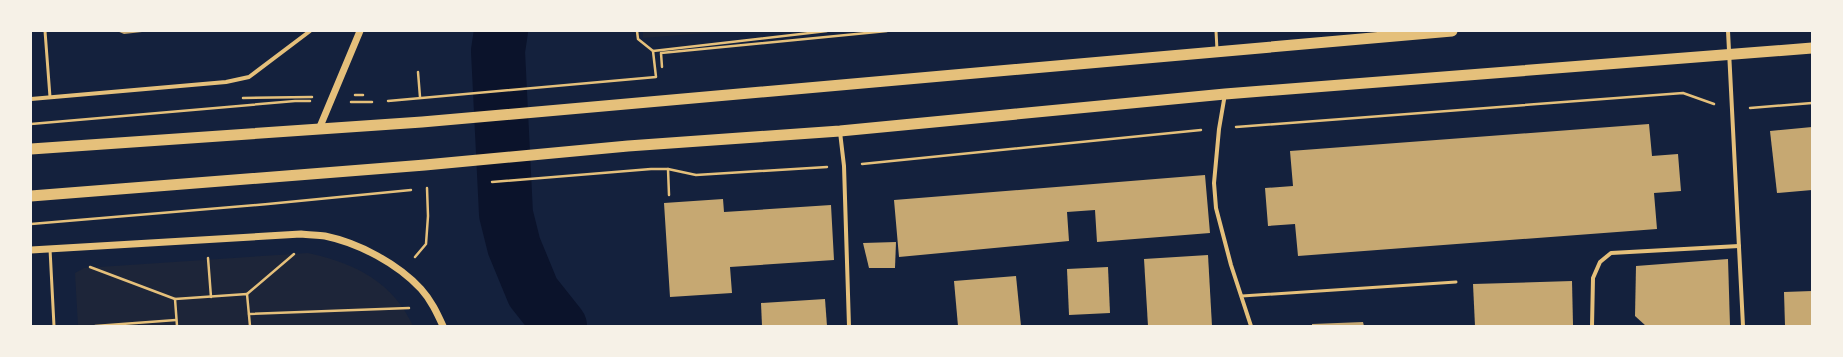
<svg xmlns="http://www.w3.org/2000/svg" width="1843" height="357" font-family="Arial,sans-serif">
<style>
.green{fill:#1d2539}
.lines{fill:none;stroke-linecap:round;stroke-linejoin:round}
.river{stroke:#0b132b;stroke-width:54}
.building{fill:#c6a872}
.path{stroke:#e5c07b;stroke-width:2.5}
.service{stroke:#e5c07b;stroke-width:3}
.minor{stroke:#e5c07b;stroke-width:4}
.tertiary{stroke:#e5c07b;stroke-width:7}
.trunk{stroke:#e5c07b;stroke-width:11}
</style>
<rect width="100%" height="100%" fill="#14213d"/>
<!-- green -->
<g class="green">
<path d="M 643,31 L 731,31 L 643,38 Z"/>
<path d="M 308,253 C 354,263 392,281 413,326 L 78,326 L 75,273 L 84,268 Z"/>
</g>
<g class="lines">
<!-- river -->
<path class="river" d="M 501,31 L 498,51 L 506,214 L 514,246 L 533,292 L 560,326"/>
</g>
<!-- building -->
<g class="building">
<path d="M 117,31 L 142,31 L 142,32 L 124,34 Z"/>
<path d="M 1649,124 L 1652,156 L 1678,154 L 1681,191 L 1654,193 L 1657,229 L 1298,256 L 1295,224 L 1268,226 L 1265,188 L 1293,186 L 1290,151 Z"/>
<path d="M 1812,127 L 1812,190 L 1777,193 L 1770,131 Z"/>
<path d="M 1205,175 L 1210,233 L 1097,242 L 1095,210 L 1067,212 L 1069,241 L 899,257 L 894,200 Z"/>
<path d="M 723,199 L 724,212 L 831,205 L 834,260 L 730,267 L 732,293 L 670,297 L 664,203 Z"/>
<path d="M 896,242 L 895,268 L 869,268 L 863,243 Z"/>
<path d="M 1208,255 L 1212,326 L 1148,326 L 1144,259 Z"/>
<path d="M 1728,259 L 1730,326 L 1646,326 L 1635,316 L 1636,266 Z"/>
<path d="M 1108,267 L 1110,313 L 1069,315 L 1067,269 Z"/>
<path d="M 1016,276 L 1021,326 L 958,326 L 954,281 Z"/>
<path d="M 1572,281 L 1573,325 L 1475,326 L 1473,284 Z"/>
<path d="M 1812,291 L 1812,326 L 1785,326 L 1784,292 Z"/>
<path d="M 825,299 L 827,326 L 762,326 L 761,303 Z"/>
<path d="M 1363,322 L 1364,326 L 1312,326 L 1312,324 Z"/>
</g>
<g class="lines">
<!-- path -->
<g class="path">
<path d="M 637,31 L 638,39 L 653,51 L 827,31"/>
<path d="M 662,67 L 661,53 L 887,31"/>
<path d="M 418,72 L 420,97"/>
<path d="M 355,95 L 363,95"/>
<path d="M 243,98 L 312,97"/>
<path d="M 388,101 L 656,77 L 653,51"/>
<path d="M 351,102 L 372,102"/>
<path d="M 1750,108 L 1812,103"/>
<path d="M 31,124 L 295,101 L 310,101"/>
<path d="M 1236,127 L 1683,93 L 1714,104"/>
<path d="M 862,164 L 1201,130"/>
<path d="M 668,169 L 669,195"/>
<path d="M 492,182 L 651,169 L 668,169 L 696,175 L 827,167"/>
<path d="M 31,224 L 268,204 L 411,190"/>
<path d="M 415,257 L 426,244 L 428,216 L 427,188"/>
<path d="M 208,258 L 211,297"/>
<path d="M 90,267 L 175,299 L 247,294 L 250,326"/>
<path d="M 247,294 L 294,254"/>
<path d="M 175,299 L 177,326"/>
<path d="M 249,314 L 409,308"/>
<path d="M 95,326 L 176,320"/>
</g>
<!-- service -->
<g class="service">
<path d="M 45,31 L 50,97"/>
<path d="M 1216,31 L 1217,50"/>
<path d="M 50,249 L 54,326"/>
<path d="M 1242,296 L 1456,282"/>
</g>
<!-- minor -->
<g class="minor">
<path d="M 1728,31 L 1743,326"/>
<path d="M 1225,94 L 1219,129 L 1214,183 L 1216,208 L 1231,265 L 1251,326"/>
<path d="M 31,99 L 226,82 L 249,77 L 310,31"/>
<path d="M 840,132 L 844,166 L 849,326"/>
<path d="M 1592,326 L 1593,278 L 1600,262 L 1611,253 L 1739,246"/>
</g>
<!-- tertiary -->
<g class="tertiary">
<path d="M 319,129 L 360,31"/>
<path d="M 31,250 L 301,234 C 309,235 317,235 325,236 C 359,243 398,264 421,289 C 431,300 437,313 443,326"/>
</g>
<!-- trunk -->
<g class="trunk">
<path d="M 31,149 L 422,122 L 1452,31"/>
<path d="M 31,196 L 425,165 L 628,146 L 840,131 L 1225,94 L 1812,48"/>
</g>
</g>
<!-- border -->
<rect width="1843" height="357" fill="none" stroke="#f6f1e7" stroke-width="64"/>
</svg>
